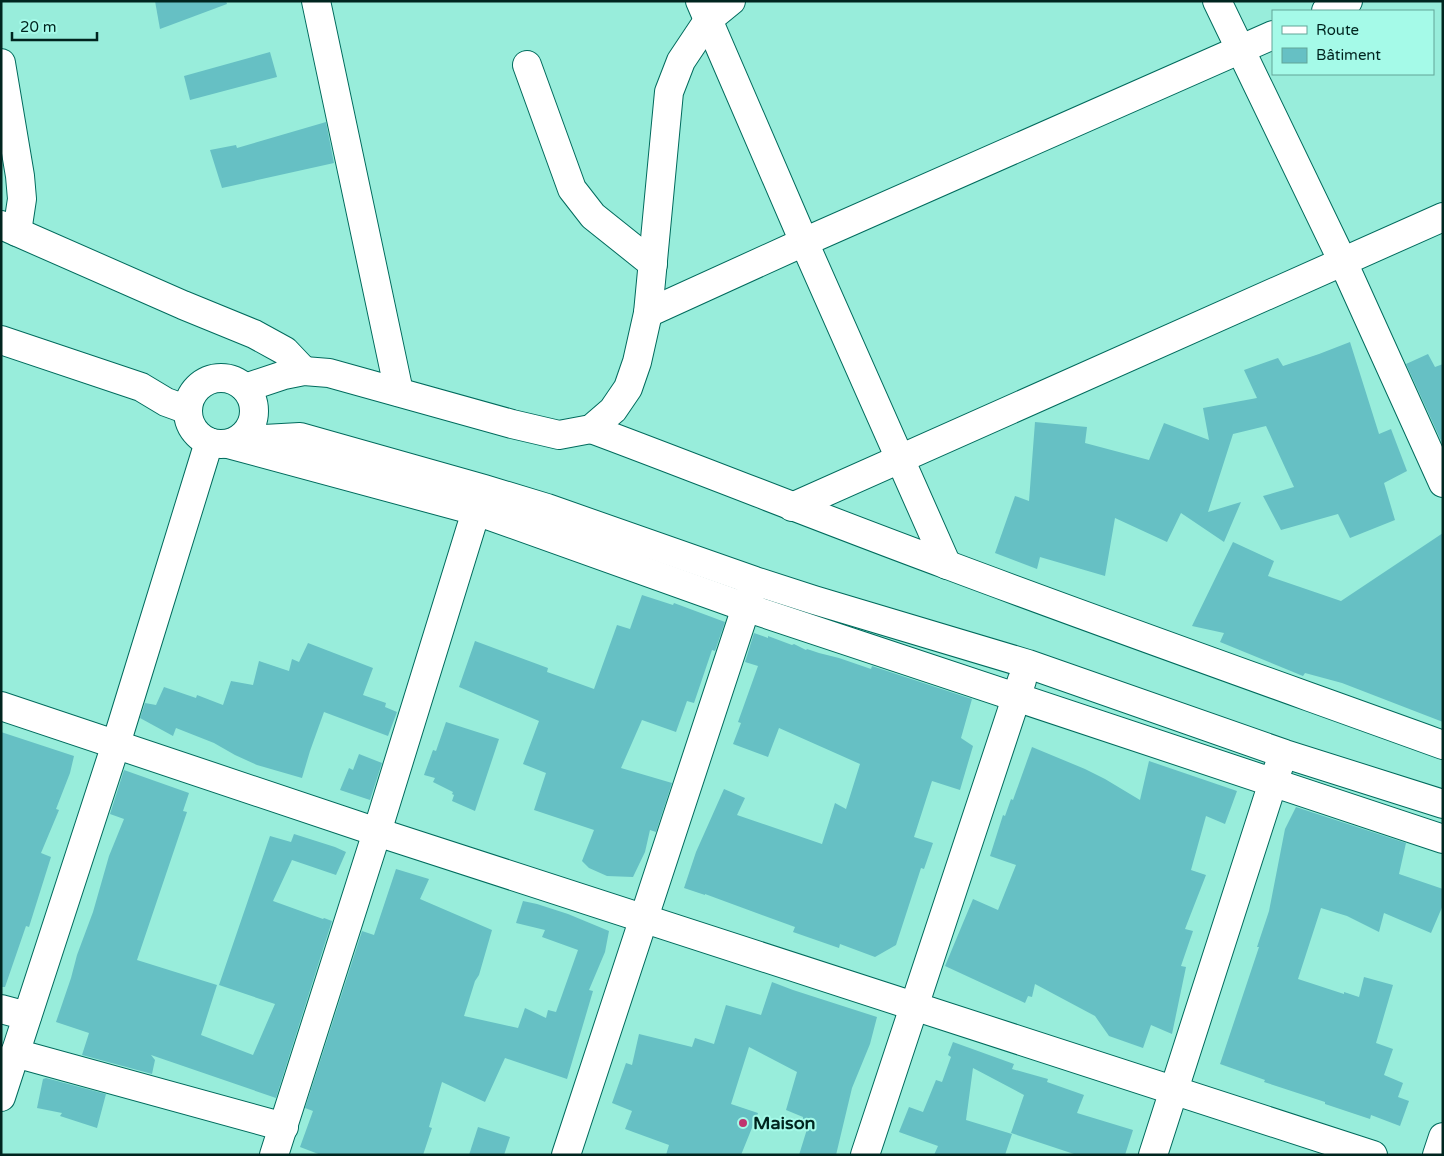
<svg xmlns="http://www.w3.org/2000/svg" width="1444" height="1156" font-family="'Varela Round',sans-serif">
<style>
.building{fill:#66c0c4}
.lines{fill:none;stroke-linecap:round;stroke-linejoin:round}
.minor-casing{stroke:#006b5d;stroke-width:30}
.minor{stroke:#fff;stroke-width:28}
.poi-dot{fill:#bf356f;stroke:#a5fae8;stroke-width:2}
.labels{text-anchor:middle;stroke-width:4;stroke-linejoin:round;paint-order:stroke}
.poi-label{font-size:18px;font-weight:bold;fill:#00251f;stroke:#a5fae8;text-anchor:start}
</style>
<rect width="100%" height="100%" fill="#98eddb"/>
<!-- building -->
<g class="building">
<path d="M 155,1 L 226,1 L 227,4 L 160,29 Z"/>
<path d="M 270,52 L 277,77 L 190,100 L 184,76 Z"/>
<path d="M 326,122 L 334,163 L 222,188 L 210,150 L 236,145 L 237,148 Z"/>
<path d="M 1350,342 L 1379,434 L 1391,429 L 1407,471 L 1384,483 L 1395,520 L 1350,538 L 1338,514 L 1281,530 L 1263,496 L 1294,487 L 1266,426 L 1233,434 L 1208,512 L 1241,502 L 1224,542 L 1181,513 L 1167,542 L 1115,518 L 1105,576 L 1040,557 L 1037,569 L 995,553 L 1015,496 L 1029,501 L 1035,422 L 1087,427 L 1085,443 L 1149,460 L 1164,423 L 1209,440 L 1203,408 L 1257,398 L 1244,370 L 1278,358 L 1283,366 L 1319,354 Z"/>
<path d="M 1428,354 L 1435,367 L 1443,364 L 1443,445 L 1406,364 Z"/>
<path d="M 1443,533 L 1443,722 L 1342,683 L 1305,673 L 1303,676 L 1220,642 L 1224,633 L 1192,626 L 1233,542 L 1274,561 L 1268,576 L 1341,601 Z"/>
<path d="M 642,595 L 673,605 L 674,603 L 725,622 L 715,651 L 712,650 L 694,703 L 687,701 L 676,732 L 642,720 L 621,768 L 672,783 L 656,832 L 650,830 L 645,852 L 633,877 L 607,876 L 589,868 L 582,861 L 594,830 L 534,810 L 546,773 L 523,764 L 539,721 L 459,687 L 475,641 L 548,668 L 547,672 L 594,689 L 617,625 L 630,629 Z"/>
<path d="M 754,633 L 768,638 L 768,636 L 792,645 L 794,644 L 806,650 L 807,649 L 819,653 L 839,658 L 871,669 L 872,666 L 972,699 L 961,738 L 973,746 L 960,790 L 932,781 L 914,837 L 933,843 L 924,869 L 921,868 L 896,945 L 875,957 L 840,944 L 839,948 L 793,932 L 795,927 L 705,894 L 705,895 L 684,888 L 696,852 L 724,789 L 745,798 L 737,815 L 822,844 L 835,803 L 846,809 L 860,764 L 779,728 L 768,757 L 733,744 L 741,723 L 738,722 L 758,666 L 745,662 Z"/>
<path d="M 308,643 L 373,668 L 363,695 L 386,703 L 385,707 L 397,712 L 388,736 L 324,712 L 310,751 L 302,778 L 257,765 L 235,755 L 214,743 L 176,728 L 173,736 L 140,718 L 145,703 L 156,705 L 164,687 L 196,698 L 197,695 L 223,705 L 231,681 L 253,685 L 259,661 L 289,671 L 292,659 L 299,662 Z"/>
<path d="M 446,722 L 499,739 L 475,811 L 452,801 L 454,795 L 452,794 L 453,792 L 433,782 L 435,778 L 424,775 L 433,750 L 436,751 Z"/>
<path d="M 1,732 L 74,756 L 70,773 L 56,809 L 59,810 L 41,853 L 51,857 L 29,927 L 26,926 L 5,987 L 1,987 Z"/>
<path d="M 1032,747 L 1085,769 L 1105,779 L 1140,800 L 1149,761 L 1237,791 L 1225,824 L 1206,816 L 1191,870 L 1206,875 L 1185,929 L 1193,931 L 1181,966 L 1186,967 L 1172,1034 L 1151,1025 L 1143,1048 L 1109,1036 L 1095,1016 L 1035,984 L 1032,997 L 1028,996 L 1025,1003 L 945,966 L 973,899 L 998,910 L 1016,865 L 990,856 L 1003,815 L 1005,816 L 1011,799 L 1013,800 Z"/>
<path d="M 359,754 L 382,763 L 370,800 L 340,790 L 349,768 L 353,770 Z"/>
<path d="M 124,770 L 189,793 L 183,811 L 187,812 L 137,960 L 217,985 L 201,1035 L 253,1055 L 275,1004 L 219,985 L 270,836 L 291,842 L 294,834 L 335,847 L 346,852 L 336,875 L 292,860 L 273,901 L 323,919 L 324,918 L 332,921 L 276,1098 L 151,1055 L 155,1060 L 152,1074 L 82,1055 L 89,1033 L 56,1022 L 71,978 L 77,955 L 93,912 L 109,856 L 124,819 L 110,814 Z"/>
<path d="M 1296,807 L 1406,843 L 1399,874 L 1443,889 L 1443,905 L 1431,933 L 1384,913 L 1379,932 L 1347,916 L 1321,908 L 1298,979 L 1344,994 L 1344,992 L 1359,997 L 1364,977 L 1393,985 L 1376,1043 L 1393,1049 L 1384,1075 L 1403,1083 L 1398,1097 L 1409,1101 L 1400,1126 L 1371,1115 L 1370,1119 L 1325,1104 L 1325,1102 L 1264,1082 L 1265,1080 L 1220,1064 L 1259,947 L 1257,947 L 1269,911 L 1285,829 Z"/>
<path d="M 396,869 L 429,879 L 420,899 L 492,930 L 479,975 L 475,981 L 464,1016 L 518,1028 L 525,1008 L 546,1018 L 548,1010 L 556,1012 L 578,950 L 542,937 L 545,930 L 516,923 L 523,901 L 537,904 L 568,914 L 609,931 L 605,952 L 589,990 L 593,991 L 567,1079 L 505,1058 L 485,1102 L 442,1082 L 429,1127 L 432,1128 L 423,1155 L 321,1155 L 300,1147 L 313,1111 L 305,1108 L 362,931 L 374,935 Z"/>
<path d="M 772,982 L 793,990 L 877,1017 L 870,1044 L 852,1088 L 836,1155 L 799,1155 L 808,1126 L 802,1124 L 803,1117 L 786,1110 L 797,1072 L 749,1047 L 731,1104 L 758,1113 L 741,1155 L 666,1155 L 669,1145 L 625,1129 L 632,1111 L 612,1103 L 626,1063 L 632,1065 L 639,1034 L 692,1047 L 695,1038 L 714,1044 L 726,1005 L 761,1015 Z"/>
<path d="M 953,1042 L 1014,1064 L 1012,1069 L 1048,1079 L 1047,1082 L 1084,1095 L 1077,1113 L 1133,1130 L 1125,1155 L 1077,1155 L 1011,1133 L 1024,1095 L 973,1068 L 966,1120 L 1012,1134 L 1005,1155 L 934,1155 L 938,1146 L 899,1132 L 909,1107 L 923,1112 L 936,1080 L 942,1082 L 951,1057 L 948,1055 Z"/>
<path d="M 46,1078 L 106,1094 L 97,1128 L 60,1116 L 62,1113 L 37,1108 L 43,1079 Z"/>
<path d="M 478,1127 L 510,1137 L 504,1155 L 469,1155 Z"/>
</g>
<g class="lines">
<!-- minor casing -->
<g class="minor-casing">
<g id="minor">
<path d="M 316,1 L 399,392"/>
<path d="M 700,1 L 804,242 L 947,565"/>
<path d="M 1217,1 L 1343,262 L 1443,483"/>
<path d="M 1326,11 L 1348,1"/>
<path d="M 1,63 L 20,176 L 22,199 L 17,232"/>
<path d="M 527,65 L 572,189 L 593,216 L 653,264"/>
<path d="M 1,225 L 183,305 L 254,334 L 285,351 L 304,371"/>
<path d="M 648,313 L 804,242 L 1273,35"/>
<path d="M 1,340 L 141,387 L 166,402 L 188,410"/>
<circle cx="221" cy="411" r="33"/>
<path d="M 245,388 L 284,375 L 304,371 L 329,373 L 512,424 L 559,435 L 591,429 L 613,410 L 628,388 L 637,362 L 648,313 L 669,92 L 681,61 L 709,19 L 731,1"/>
<path d="M 591,429 C 709,473 826,520 945,564 C 1110,626 1277,685 1443,745"/>
<path d="M 244,440 L 300,437 L 484,489 L 547,508 L 755,581 L 814,600 L 1028,664 L 1285,754 L 1443,804"/>
<path d="M 228,444 L 476,511 L 745,607 L 1443,839"/>
<path d="M 792,507 L 1443,217"/>
<path d="M 1,706 L 377,832 L 1373,1155"/>
<path d="M 1,1009 L 27,1016"/>
<path d="M 15,1053 L 284,1127"/>
<path d="M 1,1097 L 116,744 L 209,442"/>
<path d="M 274,1155 L 377,832 L 481,495"/>
<path d="M 566,1155 L 752,589"/>
<path d="M 865,1155 L 1022,680"/>
<path d="M 1153,1155 L 1273,782 L 1279,766"/>
<path d="M 1437,1155 L 1443,1137"/>
</g>
</g>
<!-- minor -->
<use href="#minor" class="minor"/>
</g>
<!-- markers -->
<circle class="poi-dot" cx="743" cy="1123" r="5"/>
<g class="labels">
<!-- poi labels -->
<g class="poi-label">
<text x="753" y="1129">Maison</text>
</g>
</g>
<!-- border -->
<rect width="1444" height="1156" fill="none" stroke="#00251f" stroke-width="5"/>
<!-- legend -->
<rect x="1272" y="10" width="162" height="65" fill="#a5fae8" stroke="#63a598"/>
<rect x="1282" y="26" width="25" height="8" fill="#ffffff" stroke="#63a598"/>
<text x="1316" y="35" font-size="15" fill="#00251f">Route</text>
<rect x="1282" y="48" width="25" height="15" fill="#66c0c4" stroke="#63a598"/>
<text x="1316" y="60" font-size="15" fill="#00251f">Bâtiment</text>
<!-- scale -->
<path d="M12 32v8h85v-8" fill="none" stroke="#00251f" stroke-width="2.5"/>
<text x="20" y="32" font-size="15" fill="#00251f" stroke="#a5fae8" stroke-width="4" paint-order="stroke">20 m</text>
</svg>
